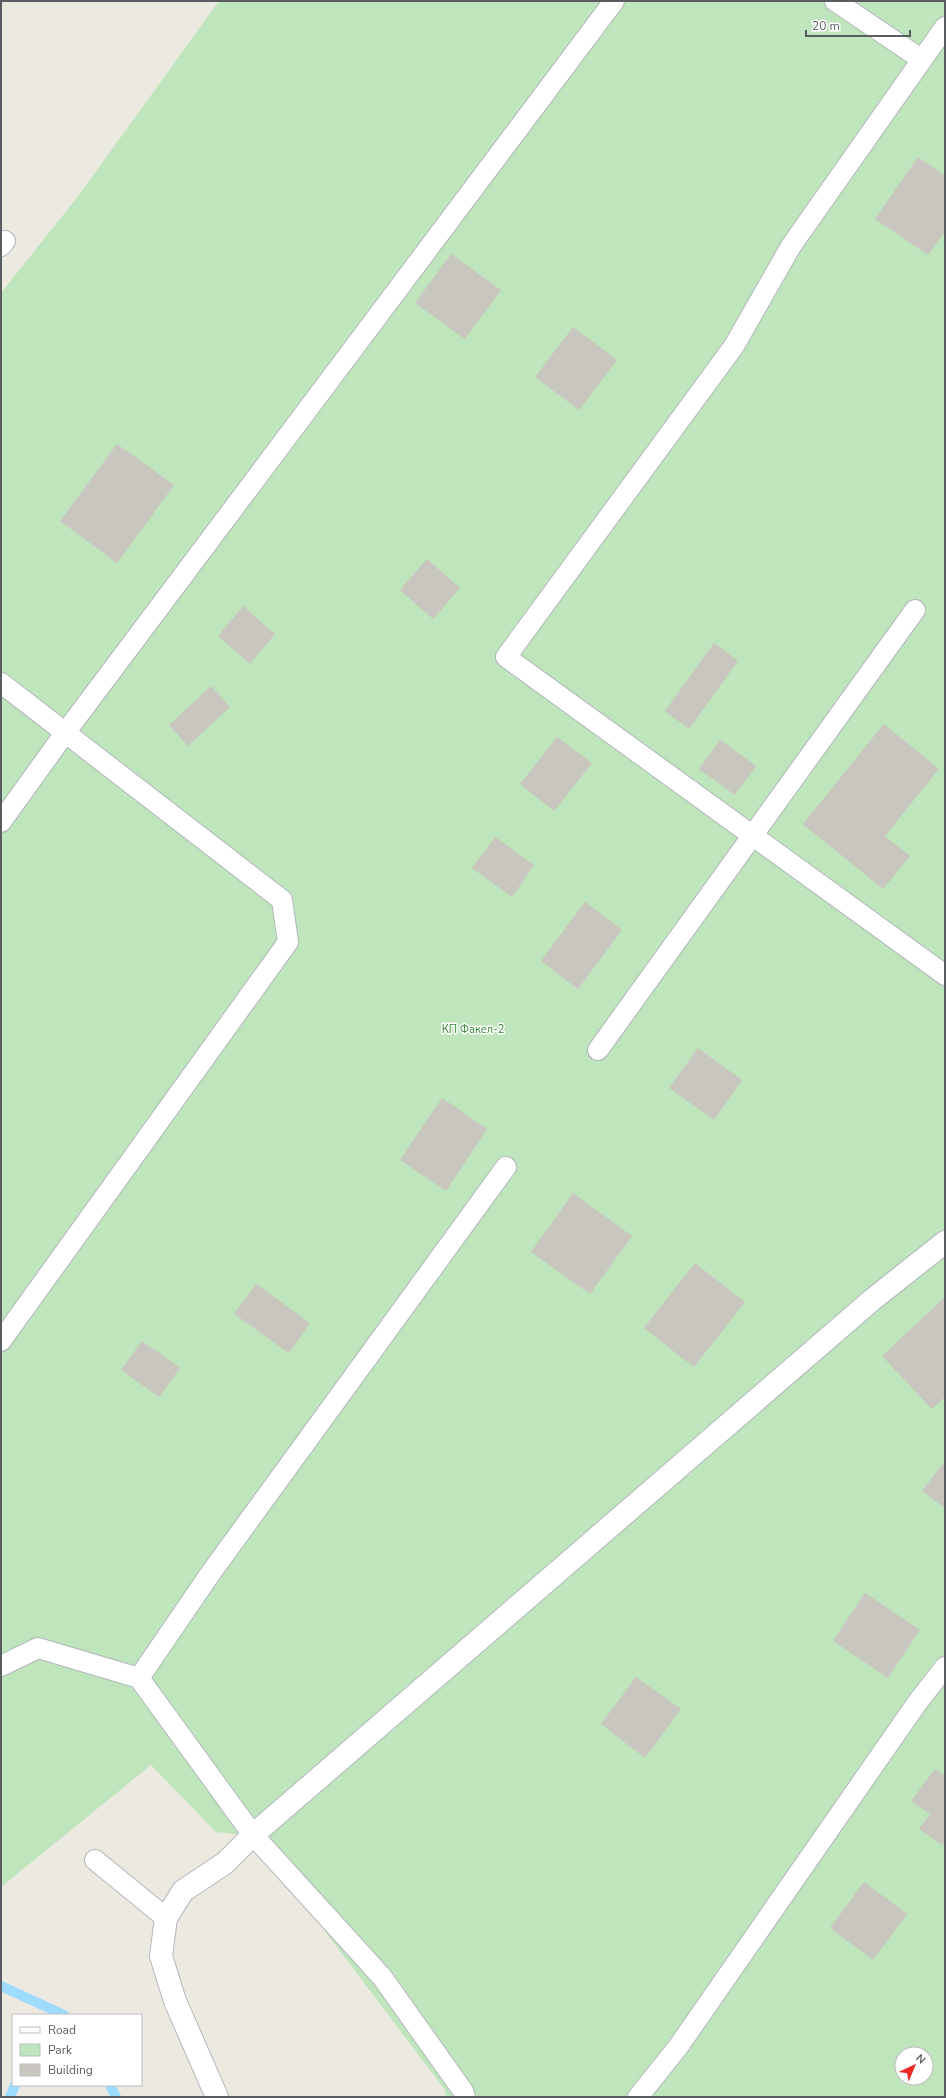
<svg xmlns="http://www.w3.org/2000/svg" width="946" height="2098" font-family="'Nunito Sans',sans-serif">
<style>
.green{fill:#bee5bb;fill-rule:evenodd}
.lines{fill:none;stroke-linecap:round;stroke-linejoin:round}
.stream{stroke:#9ddbff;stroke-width:10}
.building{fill:#c9c5bf}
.lane-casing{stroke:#b3b7bb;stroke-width:22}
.street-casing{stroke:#b3b7bb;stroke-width:24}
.lane{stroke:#fff;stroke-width:20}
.street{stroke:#fff;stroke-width:22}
.labels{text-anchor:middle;stroke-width:3;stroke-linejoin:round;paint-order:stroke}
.park-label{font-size:11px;fill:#358633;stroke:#fff}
</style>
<rect width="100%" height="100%" fill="#ece9e0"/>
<!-- green -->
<path class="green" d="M 219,1 L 945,1 L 945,2097 L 446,2097 L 445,2090 L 253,1836 L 216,1832 L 151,1765 L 1,1887 L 1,293 L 79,195 ZM 902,2054 L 926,2054 L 926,2078 L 902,2078 Z"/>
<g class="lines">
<!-- stream -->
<g class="stream">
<path d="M 1,1986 L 64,2015"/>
<path d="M 110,2085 L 116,2097"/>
<path d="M 10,2097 L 15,2085"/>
</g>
</g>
<!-- building -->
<g class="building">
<path d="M 918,157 L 945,176 L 945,231 L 928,255 L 875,219 Z"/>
<path d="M 451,254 L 501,290 L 465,339 L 415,303 Z"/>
<path d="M 573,327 L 617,360 L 579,410 L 535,377 Z"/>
<path d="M 117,444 L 174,485 L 117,563 L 60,521 Z"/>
<path d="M 427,559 L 460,588 L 433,619 L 400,590 Z"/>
<path d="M 243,606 L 275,634 L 250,664 L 218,636 Z"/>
<path d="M 714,643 L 738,661 L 689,729 L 665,711 Z"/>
<path d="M 211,686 L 230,707 L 188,746 L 169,725 Z"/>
<path d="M 884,724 L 939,769 L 885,836 L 910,856 L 883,889 L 803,824 Z"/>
<path d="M 557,737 L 592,763 L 554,811 L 520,784 Z"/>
<path d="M 720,740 L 756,766 L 735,795 L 699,769 Z"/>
<path d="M 495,837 L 534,865 L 512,897 L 472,868 Z"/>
<path d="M 585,902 L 622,930 L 578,989 L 541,961 Z"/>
<path d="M 698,1048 L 742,1080 L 714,1120 L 669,1088 Z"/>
<path d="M 442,1098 L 487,1129 L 446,1191 L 400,1160 Z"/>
<path d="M 573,1193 L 632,1236 L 590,1294 L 531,1252 Z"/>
<path d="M 695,1263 L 745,1302 L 694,1367 L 644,1328 Z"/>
<path d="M 256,1284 L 310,1323 L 289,1353 L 234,1314 Z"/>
<path d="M 945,1297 L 945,1397 L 932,1409 L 882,1356 Z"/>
<path d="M 142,1341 L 180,1368 L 159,1397 L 121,1370 Z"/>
<path d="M 945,1461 L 945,1508 L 922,1491 Z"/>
<path d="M 865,1593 L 920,1630 L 888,1678 L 833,1641 Z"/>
<path d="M 636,1677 L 681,1709 L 645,1758 L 601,1724 Z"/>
<path d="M 935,1769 L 945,1776 L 945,1840 L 942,1845 L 919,1829 L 930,1814 L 911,1801 Z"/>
<path d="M 864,1882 L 907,1914 L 873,1960 L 830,1928 Z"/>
</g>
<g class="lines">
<!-- lane casing -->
<g class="lane-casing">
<g id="lane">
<path d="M 835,1 L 921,59"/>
<path d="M 945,27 L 791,246 L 734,346 L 506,657 L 945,975"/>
<path d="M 1,246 L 5,241"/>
<path d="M 1,683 L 282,900 L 288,942 L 1,1341"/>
<path d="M 1,822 L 65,733 L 614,1"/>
<path d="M 598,1050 L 915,610"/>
<path d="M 1,1666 L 38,1648 L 139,1678 L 253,1835 L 382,1977 L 463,2091 L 465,2097"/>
<path d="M 139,1678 L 210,1574 L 506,1167"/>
<path d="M 95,1860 L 166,1918"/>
<path d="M 638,2097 L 678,2047 L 917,1703 L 945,1667"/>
</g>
</g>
<!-- street casing -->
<g class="street-casing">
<path id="street" d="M 217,2097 L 175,2001 L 161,1956 L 166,1918 L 183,1891 L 225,1863 L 253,1835 L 872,1300 L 945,1242"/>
</g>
<!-- lane -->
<use href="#lane" class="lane"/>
<!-- street -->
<use href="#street" class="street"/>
</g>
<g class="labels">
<!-- park labels -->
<g class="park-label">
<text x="473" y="1033">КП Факел-2</text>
</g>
</g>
<!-- border -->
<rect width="946" height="2098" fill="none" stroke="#595d61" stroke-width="4"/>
<!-- legend -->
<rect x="12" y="2014" width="130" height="72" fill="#ffffff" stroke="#bdbec0"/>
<rect x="20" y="2027" width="20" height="6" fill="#ffffff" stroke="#bdbec0"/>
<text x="48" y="2034" font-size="12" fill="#595d61">Road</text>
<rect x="20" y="2044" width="20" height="12" fill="#bee5bb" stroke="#bdbec0"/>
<text x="48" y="2054" font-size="12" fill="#595d61">Park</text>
<rect x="20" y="2064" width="20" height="12" fill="#c9c5bf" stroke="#bdbec0"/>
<text x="48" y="2074" font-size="12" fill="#595d61">Building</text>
<!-- north arrow -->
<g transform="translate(914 2066) rotate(44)"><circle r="19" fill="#ffffff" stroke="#bdbec0"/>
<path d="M0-3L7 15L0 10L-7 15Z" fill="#ec2926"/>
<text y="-6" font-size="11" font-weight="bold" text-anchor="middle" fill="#595d61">N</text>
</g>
<!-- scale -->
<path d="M806 30v6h104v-6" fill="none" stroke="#595d61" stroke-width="2"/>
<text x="812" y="30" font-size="12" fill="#595d61" stroke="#ffffff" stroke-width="3" paint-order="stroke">20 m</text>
</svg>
